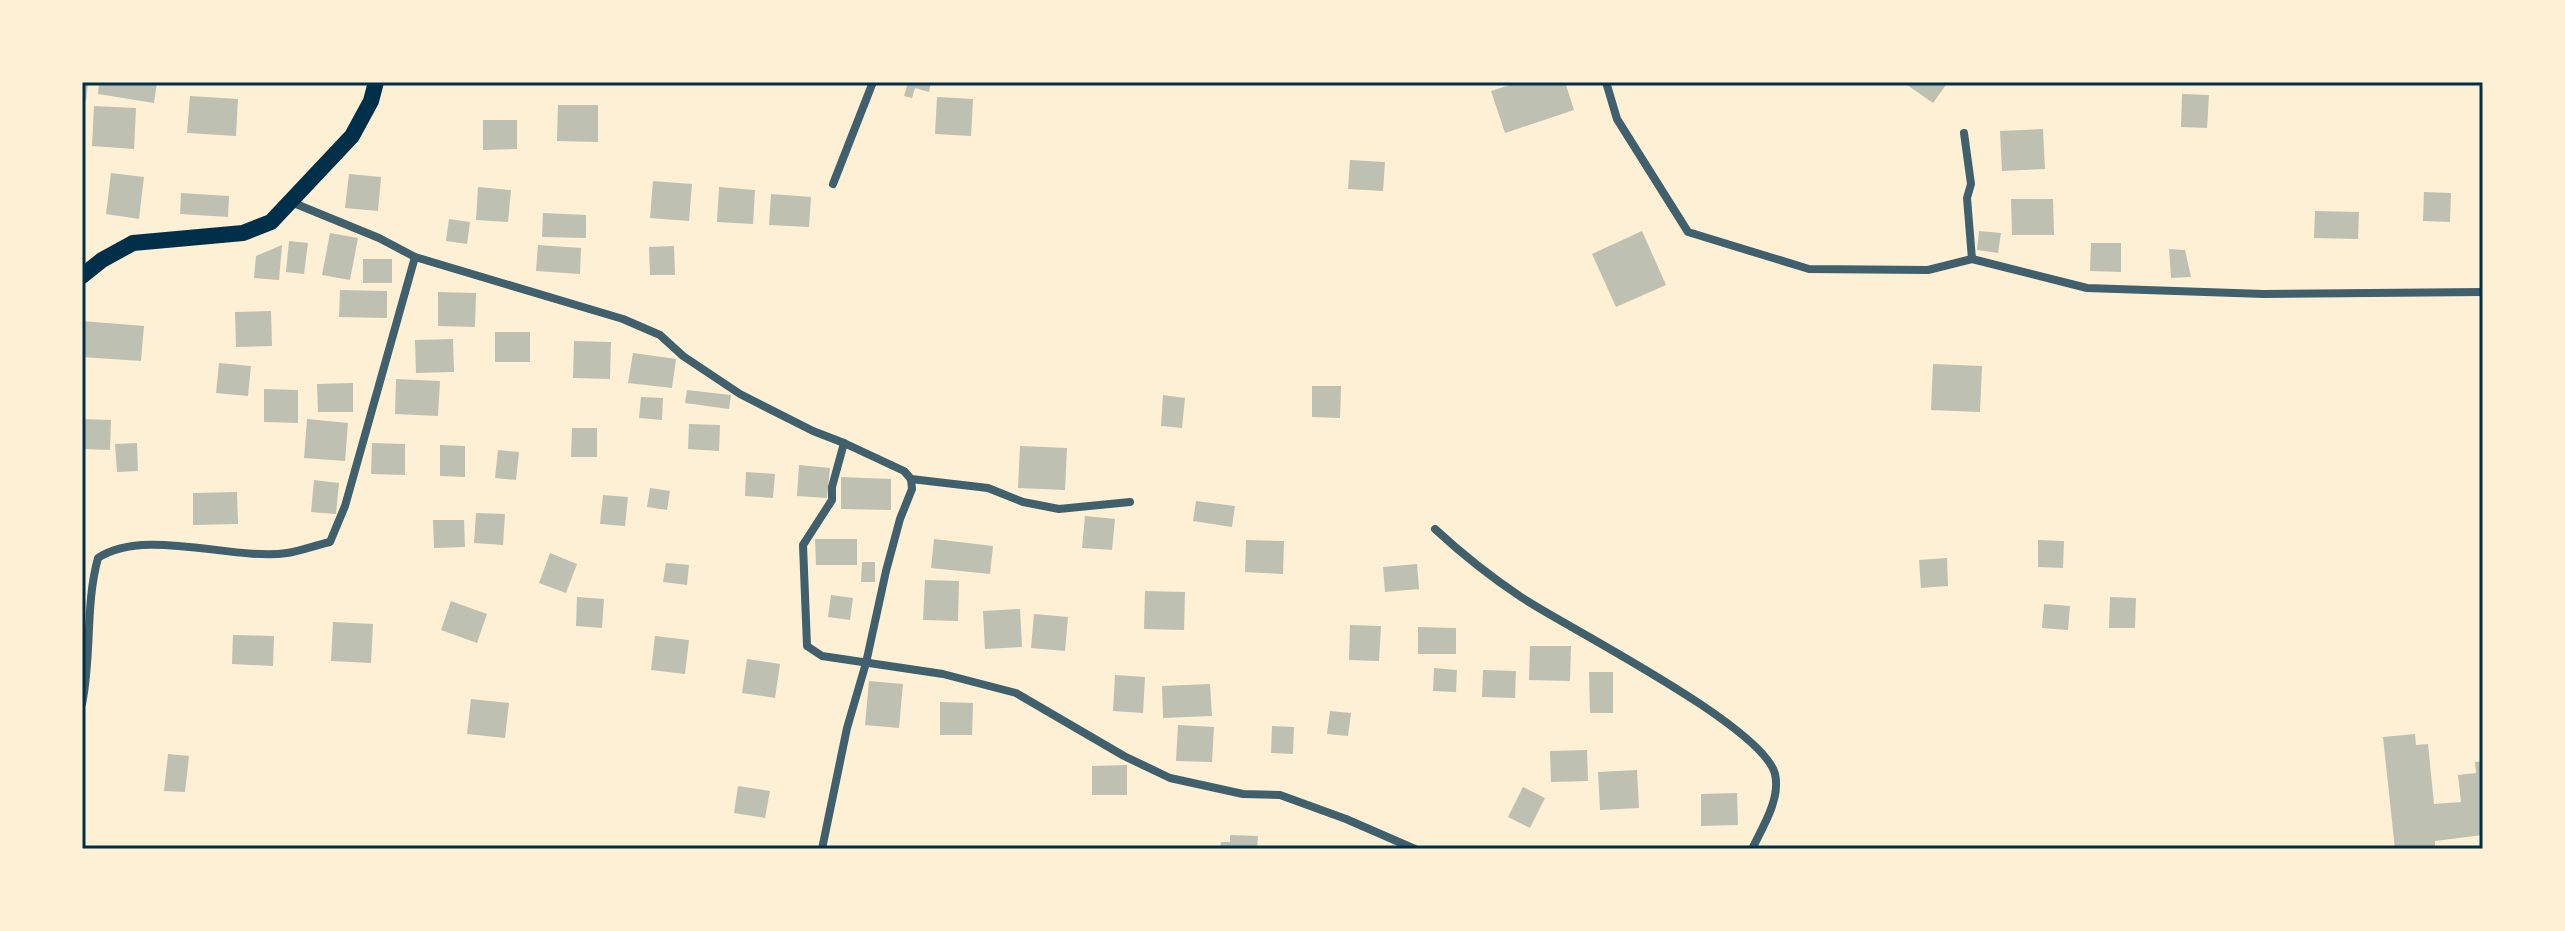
<svg xmlns="http://www.w3.org/2000/svg" width="2565" height="931" font-family="'Source Serif 4',serif">
<style>
.building{fill:#bec0b2}
.lines{fill:none;stroke-linecap:round;stroke-linejoin:round}
.minor{stroke:#3f606c;stroke-width:8}
.secondary{stroke:#003049;stroke-width:16}
.neatline{fill:none;stroke:#003049;stroke-width:3}
</style>
<rect width="100%" height="100%" fill="#fdf0d5"/>
<!-- building -->
<g class="building">
<path d="M 82,82 L 88,82 L 86,101 L 82,100 Z"/>
<path d="M 99,82 L 157,82 L 154,103 L 98,94 Z"/>
<path d="M 908,82 L 931,82 L 929,92 L 915,88 L 912,98 L 904,96 Z"/>
<path d="M 1519,82 L 1565,82 L 1574,110 L 1505,133 L 1491,91 Z"/>
<path d="M 1903,82 L 1948,82 L 1933,103 Z"/>
<path d="M 2182,94 L 2209,95 L 2207,128 L 2181,127 Z"/>
<path d="M 190,96 L 238,99 L 236,136 L 187,133 Z"/>
<path d="M 937,97 L 973,99 L 971,136 L 935,134 Z"/>
<path d="M 558,105 L 598,105 L 598,142 L 557,141 Z"/>
<path d="M 94,106 L 136,108 L 134,149 L 92,146 Z"/>
<path d="M 483,120 L 517,120 L 517,149 L 483,150 Z"/>
<path d="M 2043,129 L 2045,169 L 2002,171 L 2000,131 Z"/>
<path d="M 1350,160 L 1385,162 L 1383,191 L 1348,189 Z"/>
<path d="M 111,173 L 144,177 L 139,219 L 106,214 Z"/>
<path d="M 349,174 L 381,177 L 378,211 L 345,208 Z"/>
<path d="M 653,181 L 692,184 L 689,221 L 650,218 Z"/>
<path d="M 478,187 L 511,190 L 508,222 L 476,220 Z"/>
<path d="M 719,187 L 755,190 L 753,224 L 717,222 Z"/>
<path d="M 2424,192 L 2451,193 L 2450,222 L 2423,221 Z"/>
<path d="M 181,193 L 229,196 L 228,217 L 180,214 Z"/>
<path d="M 771,194 L 811,197 L 809,227 L 769,225 Z"/>
<path d="M 2011,199 L 2053,199 L 2054,235 L 2012,235 Z"/>
<path d="M 2315,211 L 2359,212 L 2358,239 L 2314,238 Z"/>
<path d="M 543,213 L 586,215 L 586,238 L 542,237 Z"/>
<path d="M 449,219 L 470,222 L 467,244 L 446,241 Z"/>
<path d="M 1642,231 L 1666,285 L 1616,307 L 1592,254 Z"/>
<path d="M 1979,231 L 2001,233 L 1998,253 L 1977,250 Z"/>
<path d="M 330,233 L 358,238 L 350,280 L 322,275 Z"/>
<path d="M 289,241 L 308,243 L 304,274 L 286,272 Z"/>
<path d="M 2091,243 L 2121,243 L 2121,272 L 2090,271 Z"/>
<path d="M 282,245 L 279,280 L 254,278 L 256,256 Z"/>
<path d="M 538,245 L 581,248 L 580,274 L 536,271 Z"/>
<path d="M 674,246 L 675,275 L 650,275 L 649,247 Z"/>
<path d="M 2169,249 L 2185,250 L 2191,277 L 2171,278 Z"/>
<rect x="363" y="259" width="29" height="24"/>
<path d="M 340,290 L 387,291 L 387,318 L 339,317 Z"/>
<path d="M 438,292 L 476,293 L 475,327 L 438,326 Z"/>
<path d="M 271,311 L 272,346 L 236,347 L 235,312 Z"/>
<path d="M 82,321 L 144,326 L 141,361 L 82,357 Z"/>
<rect x="495" y="332" width="35" height="30"/>
<path d="M 453,339 L 454,372 L 416,373 L 415,340 Z"/>
<path d="M 574,341 L 611,342 L 610,379 L 573,378 Z"/>
<path d="M 633,353 L 676,359 L 672,388 L 628,383 Z"/>
<path d="M 219,363 L 251,366 L 248,396 L 216,393 Z"/>
<path d="M 1933,364 L 1982,366 L 1980,412 L 1931,410 Z"/>
<path d="M 396,379 L 440,381 L 438,416 L 395,414 Z"/>
<path d="M 353,383 L 353,412 L 318,412 L 317,384 Z"/>
<path d="M 1312,386 L 1341,386 L 1340,418 L 1312,417 Z"/>
<path d="M 264,389 L 298,390 L 298,423 L 264,422 Z"/>
<path d="M 687,390 L 731,395 L 729,409 L 685,403 Z"/>
<path d="M 1163,395 L 1185,398 L 1182,428 L 1161,426 Z"/>
<path d="M 641,397 L 663,398 L 662,420 L 639,418 Z"/>
<path d="M 82,419 L 111,420 L 110,450 L 82,449 Z"/>
<path d="M 307,419 L 348,423 L 345,461 L 304,458 Z"/>
<path d="M 689,424 L 720,425 L 719,451 L 688,449 Z"/>
<path d="M 572,428 L 597,428 L 597,457 L 571,457 Z"/>
<path d="M 137,443 L 138,471 L 117,472 L 115,444 Z"/>
<path d="M 372,443 L 405,444 L 405,475 L 371,474 Z"/>
<path d="M 440,445 L 465,446 L 465,477 L 440,476 Z"/>
<path d="M 1020,446 L 1067,448 L 1065,490 L 1018,488 Z"/>
<path d="M 498,450 L 519,452 L 516,480 L 495,478 Z"/>
<path d="M 799,465 L 830,468 L 827,498 L 797,496 Z"/>
<path d="M 746,472 L 775,474 L 773,498 L 745,496 Z"/>
<path d="M 841,477 L 891,479 L 891,510 L 841,509 Z"/>
<path d="M 314,480 L 339,483 L 336,514 L 311,512 Z"/>
<path d="M 650,488 L 670,491 L 667,510 L 647,507 Z"/>
<path d="M 237,492 L 238,524 L 193,525 L 193,493 Z"/>
<path d="M 603,495 L 628,497 L 625,526 L 600,524 Z"/>
<path d="M 1196,501 L 1235,506 L 1232,527 L 1193,521 Z"/>
<path d="M 476,513 L 505,514 L 503,545 L 474,543 Z"/>
<path d="M 1085,516 L 1115,519 L 1112,550 L 1082,548 Z"/>
<path d="M 433,520 L 464,520 L 465,547 L 434,548 Z"/>
<path d="M 815,539 L 857,539 L 857,565 L 816,565 Z"/>
<path d="M 934,539 L 993,546 L 990,574 L 931,568 Z"/>
<path d="M 1246,540 L 1284,541 L 1283,574 L 1245,572 Z"/>
<path d="M 2038,540 L 2064,541 L 2063,568 L 2038,567 Z"/>
<path d="M 550,553 L 577,564 L 566,593 L 539,583 Z"/>
<path d="M 1947,558 L 1948,586 L 1921,588 L 1919,560 Z"/>
<path d="M 862,562 L 875,562 L 875,582 L 861,582 Z"/>
<path d="M 666,563 L 689,565 L 687,585 L 663,582 Z"/>
<path d="M 1417,564 L 1419,589 L 1385,592 L 1383,567 Z"/>
<path d="M 925,580 L 959,581 L 958,621 L 923,620 Z"/>
<path d="M 1145,591 L 1185,592 L 1184,630 L 1144,629 Z"/>
<path d="M 831,595 L 853,598 L 850,620 L 828,617 Z"/>
<path d="M 577,597 L 604,599 L 602,628 L 576,626 Z"/>
<path d="M 2110,597 L 2136,598 L 2135,628 L 2109,628 Z"/>
<path d="M 451,601 L 487,614 L 477,643 L 441,630 Z"/>
<path d="M 2044,604 L 2070,606 L 2068,630 L 2042,628 Z"/>
<path d="M 1020,609 L 1022,647 L 985,649 L 983,611 Z"/>
<path d="M 1034,614 L 1068,617 L 1065,651 L 1031,648 Z"/>
<path d="M 333,622 L 373,624 L 371,663 L 331,661 Z"/>
<path d="M 1350,625 L 1381,626 L 1379,661 L 1349,660 Z"/>
<path d="M 1418,627 L 1456,628 L 1456,654 L 1418,654 Z"/>
<path d="M 233,635 L 274,636 L 273,666 L 232,664 Z"/>
<path d="M 655,636 L 689,640 L 685,674 L 651,670 Z"/>
<path d="M 1530,646 L 1571,646 L 1570,681 L 1529,680 Z"/>
<path d="M 747,659 L 780,664 L 775,698 L 742,693 Z"/>
<path d="M 1434,668 L 1457,670 L 1456,692 L 1433,691 Z"/>
<path d="M 1483,670 L 1516,671 L 1515,698 L 1482,697 Z"/>
<path d="M 1589,672 L 1613,672 L 1613,713 L 1590,713 Z"/>
<path d="M 1115,675 L 1145,677 L 1143,713 L 1113,711 Z"/>
<path d="M 869,681 L 903,684 L 899,728 L 865,725 Z"/>
<path d="M 1210,684 L 1212,716 L 1163,718 L 1162,686 Z"/>
<path d="M 471,699 L 509,703 L 505,738 L 467,734 Z"/>
<path d="M 940,702 L 973,703 L 972,735 L 940,735 Z"/>
<path d="M 1330,711 L 1351,713 L 1348,736 L 1327,734 Z"/>
<path d="M 1178,725 L 1214,727 L 1212,762 L 1176,761 Z"/>
<path d="M 1272,726 L 1294,727 L 1293,754 L 1271,753 Z"/>
<path d="M 2415,734 L 2416,745 L 2428,744 L 2434,804 L 2461,802 L 2458,775 L 2476,773 L 2475,762 L 2483,761 L 2483,835 L 2435,841 L 2435,849 L 2395,849 L 2383,737 Z"/>
<path d="M 1587,750 L 1588,781 L 1551,782 L 1550,751 Z"/>
<path d="M 168,754 L 189,756 L 185,792 L 164,791 Z"/>
<path d="M 1127,765 L 1127,795 L 1092,795 L 1092,766 Z"/>
<path d="M 1637,770 L 1639,808 L 1600,810 L 1598,772 Z"/>
<path d="M 738,786 L 770,791 L 765,818 L 734,813 Z"/>
<path d="M 1523,787 L 1545,798 L 1530,828 L 1508,817 Z"/>
<path d="M 1737,793 L 1738,825 L 1701,826 L 1701,794 Z"/>
<path d="M 1230,835 L 1258,836 L 1257,849 L 1220,849 L 1221,842 L 1230,842 Z"/>
</g>
<g class="lines">
<!-- minor -->
<g class="minor">
<path d="M 1606,82 L 1617,119 L 1688,232 L 1809,269 L 1928,270 L 1972,259 L 2087,288 L 2264,294 L 2483,292"/>
<path d="M 1964,133 L 1971,184 L 1967,198 L 1972,259"/>
<path d="M 833,184 L 873,82"/>
<path d="M 291,202 L 379,238 L 415,257 L 623,319 L 660,335 L 683,356 L 740,394 L 813,431 L 844,443 L 832,487 L 832,500 L 803,545 L 807,646 L 822,656 L 943,674 L 1016,693 L 1124,756 L 1170,778 L 1243,794 L 1280,795 L 1346,819 L 1415,849"/>
<path d="M 911,479 L 988,488 L 1023,502 L 1059,509 L 1130,502"/>
<path d="M 1435,529 C 1462,554 1491,577 1521,597 C 1568,628 1763,726 1775,774 C 1781,799 1762,828 1752,849"/>
<path d="M 82,704 C 92,656 85,605 98,558 C 144,527 234,561 287,553 C 301,551 316,545 330,542 L 345,506 L 415,257"/>
<path d="M 822,849 L 847,728 L 866,663 L 886,571 L 900,519 L 912,489 L 911,479 L 904,471 L 844,443"/>
</g>
<!-- secondary -->
<path class="secondary" d="M 82,276 L 102,260 L 133,243 L 243,233 L 271,222 L 352,136 L 371,101 L 376,82"/>
</g>
<!-- border -->
<rect width="2565" height="931" fill="none" stroke="#fdf0d5" stroke-width="168"/>
<rect x="84" y="84" width="2397" height="763" class="neatline"/>
</svg>
